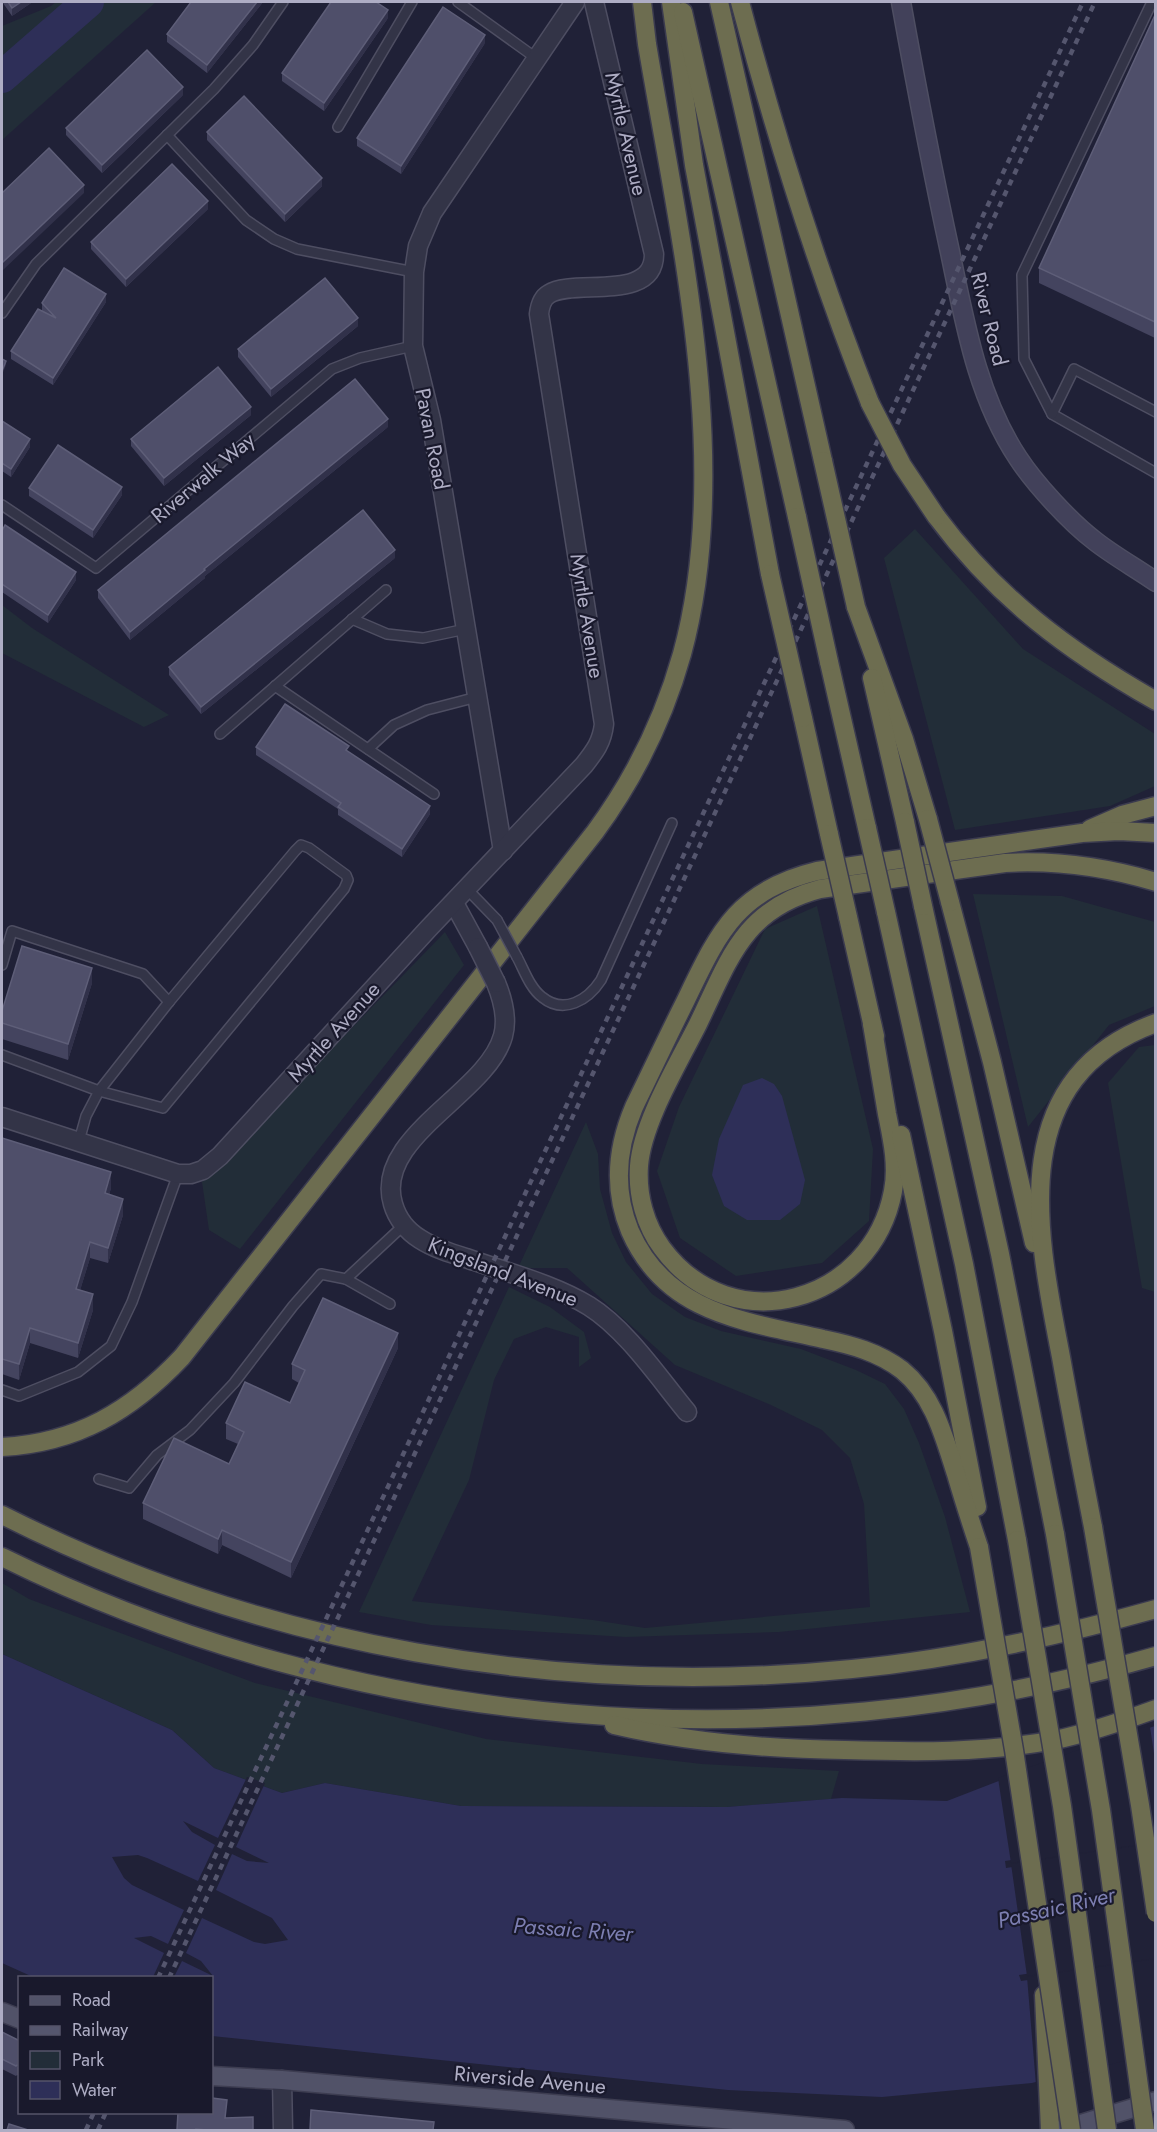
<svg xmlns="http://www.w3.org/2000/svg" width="1157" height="2132" font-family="Jost,sans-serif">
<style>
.green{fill:#222d38}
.water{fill:#2e2f58}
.pier{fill:#202137}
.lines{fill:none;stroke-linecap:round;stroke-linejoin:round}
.river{stroke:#2e2f58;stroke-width:32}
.lane-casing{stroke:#4e4e62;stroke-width:12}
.street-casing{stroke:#4e4e62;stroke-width:21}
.secondary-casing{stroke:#4e4e62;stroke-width:21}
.primary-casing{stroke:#3d3d51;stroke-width:21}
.highway-casing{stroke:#3b3b4f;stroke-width:21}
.lane{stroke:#333447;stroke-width:9}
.street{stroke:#333447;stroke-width:18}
.secondary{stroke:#42415a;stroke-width:18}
.primary{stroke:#515268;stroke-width:18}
.highway{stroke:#6d6d50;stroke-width:18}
.rail{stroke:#55566e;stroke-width:4.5;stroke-dasharray:6 6;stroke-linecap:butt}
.lane-bridge-casing{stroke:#4e4e62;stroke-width:12;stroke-linecap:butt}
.street-bridge-casing{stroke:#4e4e62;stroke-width:21;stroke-linecap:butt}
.highway-bridge-casing{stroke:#3b3b4f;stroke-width:21;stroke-linecap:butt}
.lane-bridge{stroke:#333447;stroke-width:9}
.street-bridge{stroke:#333447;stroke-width:18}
.highway-bridge{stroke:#6d6d50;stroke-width:18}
.wall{fill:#44445f}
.shaded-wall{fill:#31314a}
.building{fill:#4f4f6a;stroke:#5e5e78;stroke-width:1.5}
.labels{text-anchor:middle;stroke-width:4.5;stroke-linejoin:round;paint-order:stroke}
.street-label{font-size:21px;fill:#aeadc4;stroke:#19192c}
.water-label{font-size:22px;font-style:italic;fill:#7d7fb2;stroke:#19192c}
</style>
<rect width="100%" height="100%" fill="#202137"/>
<!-- green -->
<g class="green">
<path d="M 56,2 L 156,2 L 2,140 L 2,26 L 51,6 Z"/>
<path d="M 915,529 L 1023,649 L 1155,734 L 1155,786 L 1110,806 L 955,830 L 884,558 Z"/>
<path d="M 2,605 L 32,628 L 169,715 L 144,727 L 2,653 Z"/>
<path d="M 973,894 L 1062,896 L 1155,922 L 1155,1006 L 1109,1025 L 1028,1127 Z"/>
<path d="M 817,906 L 873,1149 L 869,1221 L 822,1263 L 736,1276 L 680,1238 L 657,1171 L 679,1107 L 765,929 Z"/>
<path d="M 445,932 L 464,965 L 240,1249 L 209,1230 L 202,1182 Z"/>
<path d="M 1155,1045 L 1156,1045 L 1155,1292 L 1142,1288 L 1108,1083 L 1139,1047 Z"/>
<path d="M 586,1122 L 598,1154 L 600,1189 L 612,1233 L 626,1262 L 652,1294 L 685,1317 L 721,1331 L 801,1349 L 856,1370 L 885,1384 L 904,1409 L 919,1443 L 945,1517 L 970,1612 L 779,1632 L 626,1637 L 431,1625 L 359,1612 L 509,1287 L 550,1307 L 584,1332 L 591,1358 L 579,1367 L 579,1337 L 546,1327 L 514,1339 L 494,1380 L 469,1480 L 412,1601 L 593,1620 L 645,1628 L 870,1607 L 864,1504 L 850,1458 L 822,1430 L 771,1405 L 675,1365 L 567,1268 L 518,1268 Z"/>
<path d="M 2,1583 L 29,1599 L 255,1683 L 486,1739 L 702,1764 L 839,1771 L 831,1799 L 727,1807 L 461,1806 L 325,1783 L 282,1793 L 214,1768 L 172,1730 L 2,1654 Z"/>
</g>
<!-- water -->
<g class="water">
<path d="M 762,1078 L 774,1084 L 782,1096 L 805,1180 L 800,1204 L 780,1220 L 747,1220 L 724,1206 L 712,1175 L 719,1139 L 743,1085 Z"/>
<path d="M 2,1654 L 172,1730 L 214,1768 L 282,1793 L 325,1783 L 461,1806 L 727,1807 L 842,1798 L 947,1801 L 1040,1765 L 1155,1726 L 1155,1839 L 1005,1861 L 1006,1868 L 1155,1846 L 1155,1955 L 1019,1975 L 1021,1981 L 1155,1962 L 1155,2049 L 1032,2083 L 882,2097 L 728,2090 L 212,2036 L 212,1978 L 33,1977 L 2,1963 Z"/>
</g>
<!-- pier -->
<g class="pier">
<path d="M 1156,1723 L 1150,1727 L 1155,1760 L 1156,1842 L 1011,1863 L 998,1778 Z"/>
<path d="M 247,1777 L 265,1783 L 236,1847 L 269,1863 L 247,1861 L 232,1854 L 216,1890 L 272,1918 L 288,1940 L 265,1944 L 254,1942 L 202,1918 L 186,1953 L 201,1961 L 213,1976 L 182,1961 L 174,1977 L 153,1977 L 164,1953 L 134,1938 L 151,1936 L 168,1944 L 184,1910 L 132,1885 L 124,1878 L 112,1857 L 138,1855 L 147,1858 L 198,1881 L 215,1845 L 192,1832 L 183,1821 L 218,1838 Z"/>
<path d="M 1156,1843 L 1156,1958 L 1027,1976 L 1011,1864 Z"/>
<path d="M 1156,1959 L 1156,2052 L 1036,2085 L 1027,1977 Z"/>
</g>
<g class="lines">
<!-- river -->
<path class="river" d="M 2,77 L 88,2"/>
<!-- lane casing -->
<g class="lane-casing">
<g id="lane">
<path d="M 458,2 L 536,58"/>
<path d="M 1152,2 L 1022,275 L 1024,359 L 1052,414 L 1156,473"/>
<path d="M 338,127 L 412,2"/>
<path d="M 167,135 L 246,220 L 274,239 L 297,249 L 414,272"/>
<path d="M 2,313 L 36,264 L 214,89 L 253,45 L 283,2"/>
<path d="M 1052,414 L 1074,369 L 1156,412"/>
<path d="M 2,505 L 96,568 L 332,369 L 360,358 L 413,346"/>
<path d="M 352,619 L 387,634 L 423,638 L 466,629"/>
<path d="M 275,686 L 434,794"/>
<path d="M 220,734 L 386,590"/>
<path d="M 368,749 L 394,725 L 427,710 L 477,697"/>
<path d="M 301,845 L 309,848 L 346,875 L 348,880 L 344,889 L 163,1108 L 99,1091 L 169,1002 L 295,851 Z"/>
<path d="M 467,889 L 497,920"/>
<path d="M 517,957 C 524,970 530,988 542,997 C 564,1015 588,1000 601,980 L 672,823"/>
<path d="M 2,965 L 12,931 L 143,974 L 169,1002"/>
<path d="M 2,1055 L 99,1091 L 86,1116 L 79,1141"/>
<path d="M 346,1279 L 390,1304"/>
<path d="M 2,1390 L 19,1396 L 78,1372 L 111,1346 L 132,1302 L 178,1174"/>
<path d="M 99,1479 L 129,1488 L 157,1455 L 190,1430 L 234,1383 L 293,1306 L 321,1274 L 346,1279 L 404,1225"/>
</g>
</g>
<!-- street casing -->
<g class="street-casing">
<g id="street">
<path d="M 503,851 L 431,420 L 413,346 L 414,272 L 418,246 L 432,213 L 575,2"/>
<path d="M 454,903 L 478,947"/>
<path d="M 496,983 C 503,1000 508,1018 503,1036 C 487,1094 373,1137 393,1204 C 397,1218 407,1231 420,1239 C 434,1248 450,1253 466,1258 C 505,1272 553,1284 589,1306 C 626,1329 659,1378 687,1412"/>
<path d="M 2,1117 L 178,1174 L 191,1174 L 203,1170 L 220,1156 L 428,929 L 584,765 C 595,751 602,742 604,724 L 539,314 C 540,305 542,298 549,294 C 574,278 654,303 654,254 L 594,2"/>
<path d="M 282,2080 L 283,2130"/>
</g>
</g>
<!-- secondary casing -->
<g class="secondary-casing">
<path id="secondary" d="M 901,2 C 916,85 932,169 950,252 C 965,323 977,396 1018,458 C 1035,484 1070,522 1095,541 C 1114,556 1136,568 1156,582"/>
</g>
<!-- primary casing -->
<g class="primary-casing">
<g id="primary">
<path d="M 2,2012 L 20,2019"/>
<path d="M 212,2076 L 282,2080 L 845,2130"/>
<path d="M 1061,2130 L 1156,2101"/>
</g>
</g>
<!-- highway casing -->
<g class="highway-casing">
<g id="highway">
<path d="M 671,2 L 694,165 L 770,574"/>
<path d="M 719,2 L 823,461"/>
<path d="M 740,2 C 776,138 818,272 870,403"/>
<path d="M 683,12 L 797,517"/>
<path d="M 936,516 C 997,598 1068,651 1156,701"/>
<path d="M 856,607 L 904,739 L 928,819"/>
<path d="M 829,662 L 867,828"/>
<path d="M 872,678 L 905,822"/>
<path d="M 803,718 L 829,834"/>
<path d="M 1090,829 L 1122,815 L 1156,806"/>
<path d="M 950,902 L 992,1062 L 1034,1243"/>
<path d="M 923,906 L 1000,1254 L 1055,1534"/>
<path d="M 886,912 L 964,1264 L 1017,1540"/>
<path d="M 848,917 L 875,1036"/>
<path d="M 872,1024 C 877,1054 882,1084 887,1114 C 892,1139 898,1165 893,1191 C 872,1303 732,1343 662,1248 C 645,1225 637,1195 639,1166 C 642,1123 678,1064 698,1024 C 729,960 743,909 820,889 L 1005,863 C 1057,860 1106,867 1156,882"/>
<path d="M 901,1135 L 943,1331 L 977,1507"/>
<path d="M 2,1447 C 77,1443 131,1411 182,1357 L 595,832 C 634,779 664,718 682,654 C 734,464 679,235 647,44 L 642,2"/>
<path d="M 2,1515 C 264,1647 560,1698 852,1669 C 955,1659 1056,1637 1156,1609"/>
<path d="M 1093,1527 C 1082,1470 1071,1414 1061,1357 C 1037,1233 1003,1078 1156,1023"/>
<path d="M 979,1547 C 971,1523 963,1498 956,1474 C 944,1437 934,1396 902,1370 C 878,1352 852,1345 823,1339 C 745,1321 666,1314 630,1231 C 613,1190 617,1147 634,1107 C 651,1072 667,1038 684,1004 C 718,934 735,891 817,871 L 1082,833 L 1119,831 L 1156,833"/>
<path d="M 2,1557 C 357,1732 776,1766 1156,1656"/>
<path d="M 614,1725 C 691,1743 767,1749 845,1750 C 915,1752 986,1753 1055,1740 C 1089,1733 1123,1721 1156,1709"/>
<path d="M 1044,1995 L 1050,2130"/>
</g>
</g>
<!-- lane -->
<use href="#lane" class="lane"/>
<!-- street -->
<use href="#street" class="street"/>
<!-- secondary -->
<use href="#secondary" class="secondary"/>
<!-- primary -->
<use href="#primary" class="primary"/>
<!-- highway -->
<use href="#highway" class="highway"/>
<!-- rail -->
<g class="rail">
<path d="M 158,1978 L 1083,2"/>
<path d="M 169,1978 L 1095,2"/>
<path d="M 86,2130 L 94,2112"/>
<path d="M 98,2130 L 106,2112"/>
</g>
<!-- lane-bridge casing -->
<g class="lane-bridge-casing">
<path id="lane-bridge" d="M 497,920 L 517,957"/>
</g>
<!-- street-bridge casing -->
<g class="street-bridge-casing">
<path id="street-bridge" d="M 478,947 L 496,983"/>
</g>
<!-- highway-bridge casing -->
<g class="highway-bridge-casing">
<g id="highway-bridge">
<path d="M 870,403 L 902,465 L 936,516"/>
<path d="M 823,461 L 856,607"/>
<path d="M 797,517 L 829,662"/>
<path d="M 770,574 L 803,718"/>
<path d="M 928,819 L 950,902"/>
<path d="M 905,822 L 923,906"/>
<path d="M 867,828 L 886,912"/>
<path d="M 829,834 L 848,917"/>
<path d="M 1093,1527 L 1140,1805 L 1156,1913"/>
<path d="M 1055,1534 L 1101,1810 L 1145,2130"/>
<path d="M 1017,1540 L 1062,1806 L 1107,2130"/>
<path d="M 979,1547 L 1014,1750 L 1071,2130"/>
</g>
</g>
<!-- lane-bridge -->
<use href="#lane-bridge" class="lane-bridge"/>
<!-- street-bridge -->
<use href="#street-bridge" class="street-bridge"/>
<!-- highway-bridge -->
<use href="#highway-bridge" class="highway-bridge"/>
</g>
<!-- wall -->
<g class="wall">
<path d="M 3,2 L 31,2 L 31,3 L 12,16 L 3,3 Z"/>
<path d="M 191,2 L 263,2 L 207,73 L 167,42 L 167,34 Z"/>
<path d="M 1155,15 L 1155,338 L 1039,283 L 1039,268 Z"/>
<path d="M 388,18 L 324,111 L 282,81 L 282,73 Z"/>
<path d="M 485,43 L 401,174 L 357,146 L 357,138 Z"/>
<path d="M 183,95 L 102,173 L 66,135 L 66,128 Z"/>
<path d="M 207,132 L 322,186 L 285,222 L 207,140 Z"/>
<path d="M 208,209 L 126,287 L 91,249 L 91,242 Z"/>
<path d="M 106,302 L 53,385 L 11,359 L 11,351 L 42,310 L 42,303 Z"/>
<path d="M 358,326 L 271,397 L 238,357 L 238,349 Z"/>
<path d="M 251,415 L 164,486 L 131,446 L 131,439 Z"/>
<path d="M 2,421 L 30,447 L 11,477 L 2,471 Z"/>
<path d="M 388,427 L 205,576 L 205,578 L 130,640 L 98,598 L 98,590 Z"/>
<path d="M 29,488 L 122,495 L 93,538 L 29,496 Z"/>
<path d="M 2,531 L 76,580 L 48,623 L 2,592 Z"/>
<path d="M 395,558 L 201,714 L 169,675 L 169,667 Z"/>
<path d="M 256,747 L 349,752 L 430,814 L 402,857 L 338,815 L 338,809 L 256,755 Z"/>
<path d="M 92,983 L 68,1060 L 2,1039 L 2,1011 Z"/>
<path d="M 2,1138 L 111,1188 L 109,1195 L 123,1215 L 108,1263 L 90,1258 L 80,1290 L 93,1310 L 78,1358 L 30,1343 L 19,1380 L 2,1374 Z"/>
<path d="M 398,1348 L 291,1578 L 222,1545 L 218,1554 L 143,1519 L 143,1503 L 229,1464 L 238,1444 L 226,1439 L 226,1423 L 290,1403 L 299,1383 L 292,1379 L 292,1364 Z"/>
<path d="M 2,2032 L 20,2041 L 20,2076 L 17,2075 L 16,2076 L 2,2069 Z"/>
</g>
<!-- shaded-wall -->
<g class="shaded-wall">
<path d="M 21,2 L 31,2 L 31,3 L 12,16 L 12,8 Z"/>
<path d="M 257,2 L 263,2 L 207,73 L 207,65 Z"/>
<path d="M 388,10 L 388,18 L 324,111 L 324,103 Z"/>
<path d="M 485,35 L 485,43 L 401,174 L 401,166 Z"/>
<path d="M 183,87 L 183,95 L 102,173 L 102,165 Z"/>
<path d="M 322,178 L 322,186 L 285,222 L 285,214 Z"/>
<path d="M 84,185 L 84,193 L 3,270 L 3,262 Z"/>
<path d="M 208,201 L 208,209 L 126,287 L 126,279 Z"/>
<path d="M 106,294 L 106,302 L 53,385 L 53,378 Z"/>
<path d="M 358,318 L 358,326 L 271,397 L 271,389 Z"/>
<path d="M 6,361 L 6,365 L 2,375 L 2,371 Z"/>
<path d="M 251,407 L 251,415 L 164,486 L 164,478 Z"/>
<path d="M 388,419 L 388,427 L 205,576 L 205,578 L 130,640 L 130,632 L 204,569 Z"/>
<path d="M 30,439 L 30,447 L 11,477 L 11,469 Z"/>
<path d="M 122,487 L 122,495 L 93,538 L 93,530 Z"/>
<path d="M 395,550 L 395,558 L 201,714 L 201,707 Z"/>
<path d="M 76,572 L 76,580 L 48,623 L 48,615 Z"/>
<path d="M 430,806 L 430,814 L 402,857 L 402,849 Z"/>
<path d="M 92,968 L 92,983 L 68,1060 L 68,1044 Z"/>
<path d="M 111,1172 L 111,1188 L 105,1209 L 105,1193 Z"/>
<path d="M 123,1199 L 123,1215 L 108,1263 L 108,1248 Z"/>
<path d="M 90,1242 L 90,1258 L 76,1304 L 76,1289 Z"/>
<path d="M 93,1294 L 93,1310 L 78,1358 L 78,1343 Z"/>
<path d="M 30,1328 L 30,1343 L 19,1380 L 19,1364 Z"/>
<path d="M 398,1333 L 398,1348 L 291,1578 L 291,1562 Z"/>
<path d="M 222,1530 L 222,1545 L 218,1554 L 218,1539 Z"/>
</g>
<!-- building -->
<g class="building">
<path d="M 8,2 L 21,2 L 12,8 Z"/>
<path d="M 191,2 L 257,2 L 207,65 L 167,34 Z"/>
<path d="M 331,2 L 376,2 L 388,10 L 324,103 L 282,73 Z"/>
<path d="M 443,7 L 485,35 L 401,166 L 357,138 Z"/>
<path d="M 1155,15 L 1155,322 L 1039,268 Z"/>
<path d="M 147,50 L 183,87 L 102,165 L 66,128 Z"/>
<path d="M 244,96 L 322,178 L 285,214 L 207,132 Z"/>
<path d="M 49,148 L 84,185 L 3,262 L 2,261 L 2,193 Z"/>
<path d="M 172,164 L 208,201 L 126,279 L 91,242 Z"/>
<path d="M 64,268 L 106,294 L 53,378 L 11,351 L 38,309 L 56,318 L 42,303 Z"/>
<path d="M 325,278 L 358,318 L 271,389 L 238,349 Z"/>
<path d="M 2,359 L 6,361 L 2,371 Z"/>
<path d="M 218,367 L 251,407 L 164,478 L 131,439 Z"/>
<path d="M 355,379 L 388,419 L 204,569 L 205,570 L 130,632 L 98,590 Z"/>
<path d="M 2,421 L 30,439 L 11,469 L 2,463 Z"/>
<path d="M 58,445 L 122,487 L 93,530 L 29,488 Z"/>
<path d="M 363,510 L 395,550 L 201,707 L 169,667 Z"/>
<path d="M 5,525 L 76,572 L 48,615 L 2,584 L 2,531 Z"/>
<path d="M 285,704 L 349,746 L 346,750 L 430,806 L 402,849 L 338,807 L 341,803 L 256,747 Z"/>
<path d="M 22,946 L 92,968 L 68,1044 L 2,1023 L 2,1011 Z"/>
<path d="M 2,1138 L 111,1172 L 105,1193 L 123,1199 L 108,1248 L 90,1242 L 76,1289 L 93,1294 L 78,1343 L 30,1328 L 19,1364 L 2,1359 Z"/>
<path d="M 323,1298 L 398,1333 L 291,1562 L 222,1530 L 218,1539 L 143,1503 L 174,1438 L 229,1464 L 244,1432 L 226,1423 L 245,1382 L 290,1403 L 305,1370 L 292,1364 Z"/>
<path d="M 2,2032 L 20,2041 L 20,2066 L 17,2065 L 16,2066 L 2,2059 Z"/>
<path d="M 212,2098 L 227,2100 L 225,2118 L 253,2117 L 253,2130 L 207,2130 L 196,2129 L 196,2130 L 177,2130 L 178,2112 L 212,2112 Z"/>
<path d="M 311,2110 L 434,2122 L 433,2130 L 310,2130 Z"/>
<path d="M 9,2124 L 28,2130 L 7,2130 Z"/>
</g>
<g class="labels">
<!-- street labels -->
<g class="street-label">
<text transform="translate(626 134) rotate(77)" y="7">Myrtle Avenue</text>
<text transform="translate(989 319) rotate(76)" y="7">River Road</text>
<text transform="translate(432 439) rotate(79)" y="7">Pavan Road</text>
<text transform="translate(203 478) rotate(-40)" y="7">Riverwalk Way</text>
<text transform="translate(587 616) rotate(81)" y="7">Myrtle Avenue</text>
<text transform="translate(334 1032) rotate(-48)" y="7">Myrtle Avenue</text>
<text transform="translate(503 1272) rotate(21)" y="7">Kingsland Avenue</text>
<text transform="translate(530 2080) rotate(5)" y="7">Riverside Avenue</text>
</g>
<!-- water labels -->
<g class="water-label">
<text transform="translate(1056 1907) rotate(-13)" y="8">Passaic River</text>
<text transform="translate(573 1929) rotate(4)" y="8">Passaic River</text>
</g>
</g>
<!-- border -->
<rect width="1157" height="2132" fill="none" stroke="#aeadc4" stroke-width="6"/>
<!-- legend -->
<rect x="18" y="1976" width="195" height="138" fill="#19192c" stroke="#555469" stroke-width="1.5"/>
<rect x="30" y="1996" width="30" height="9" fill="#515268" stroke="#555469" stroke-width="1.5"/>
<text x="72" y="2006" font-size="18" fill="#aeadc4">Road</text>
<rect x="30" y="2026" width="30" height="9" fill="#55566e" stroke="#555469" stroke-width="1.5"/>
<text x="72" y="2036" font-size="18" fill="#aeadc4">Railway</text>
<rect x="30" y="2051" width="30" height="18" fill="#222d38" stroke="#555469" stroke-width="1.5"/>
<text x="72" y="2066" font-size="18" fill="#aeadc4">Park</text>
<rect x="30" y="2081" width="30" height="18" fill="#2e2f58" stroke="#555469" stroke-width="1.5"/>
<text x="72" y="2096" font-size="18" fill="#aeadc4">Water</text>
</svg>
